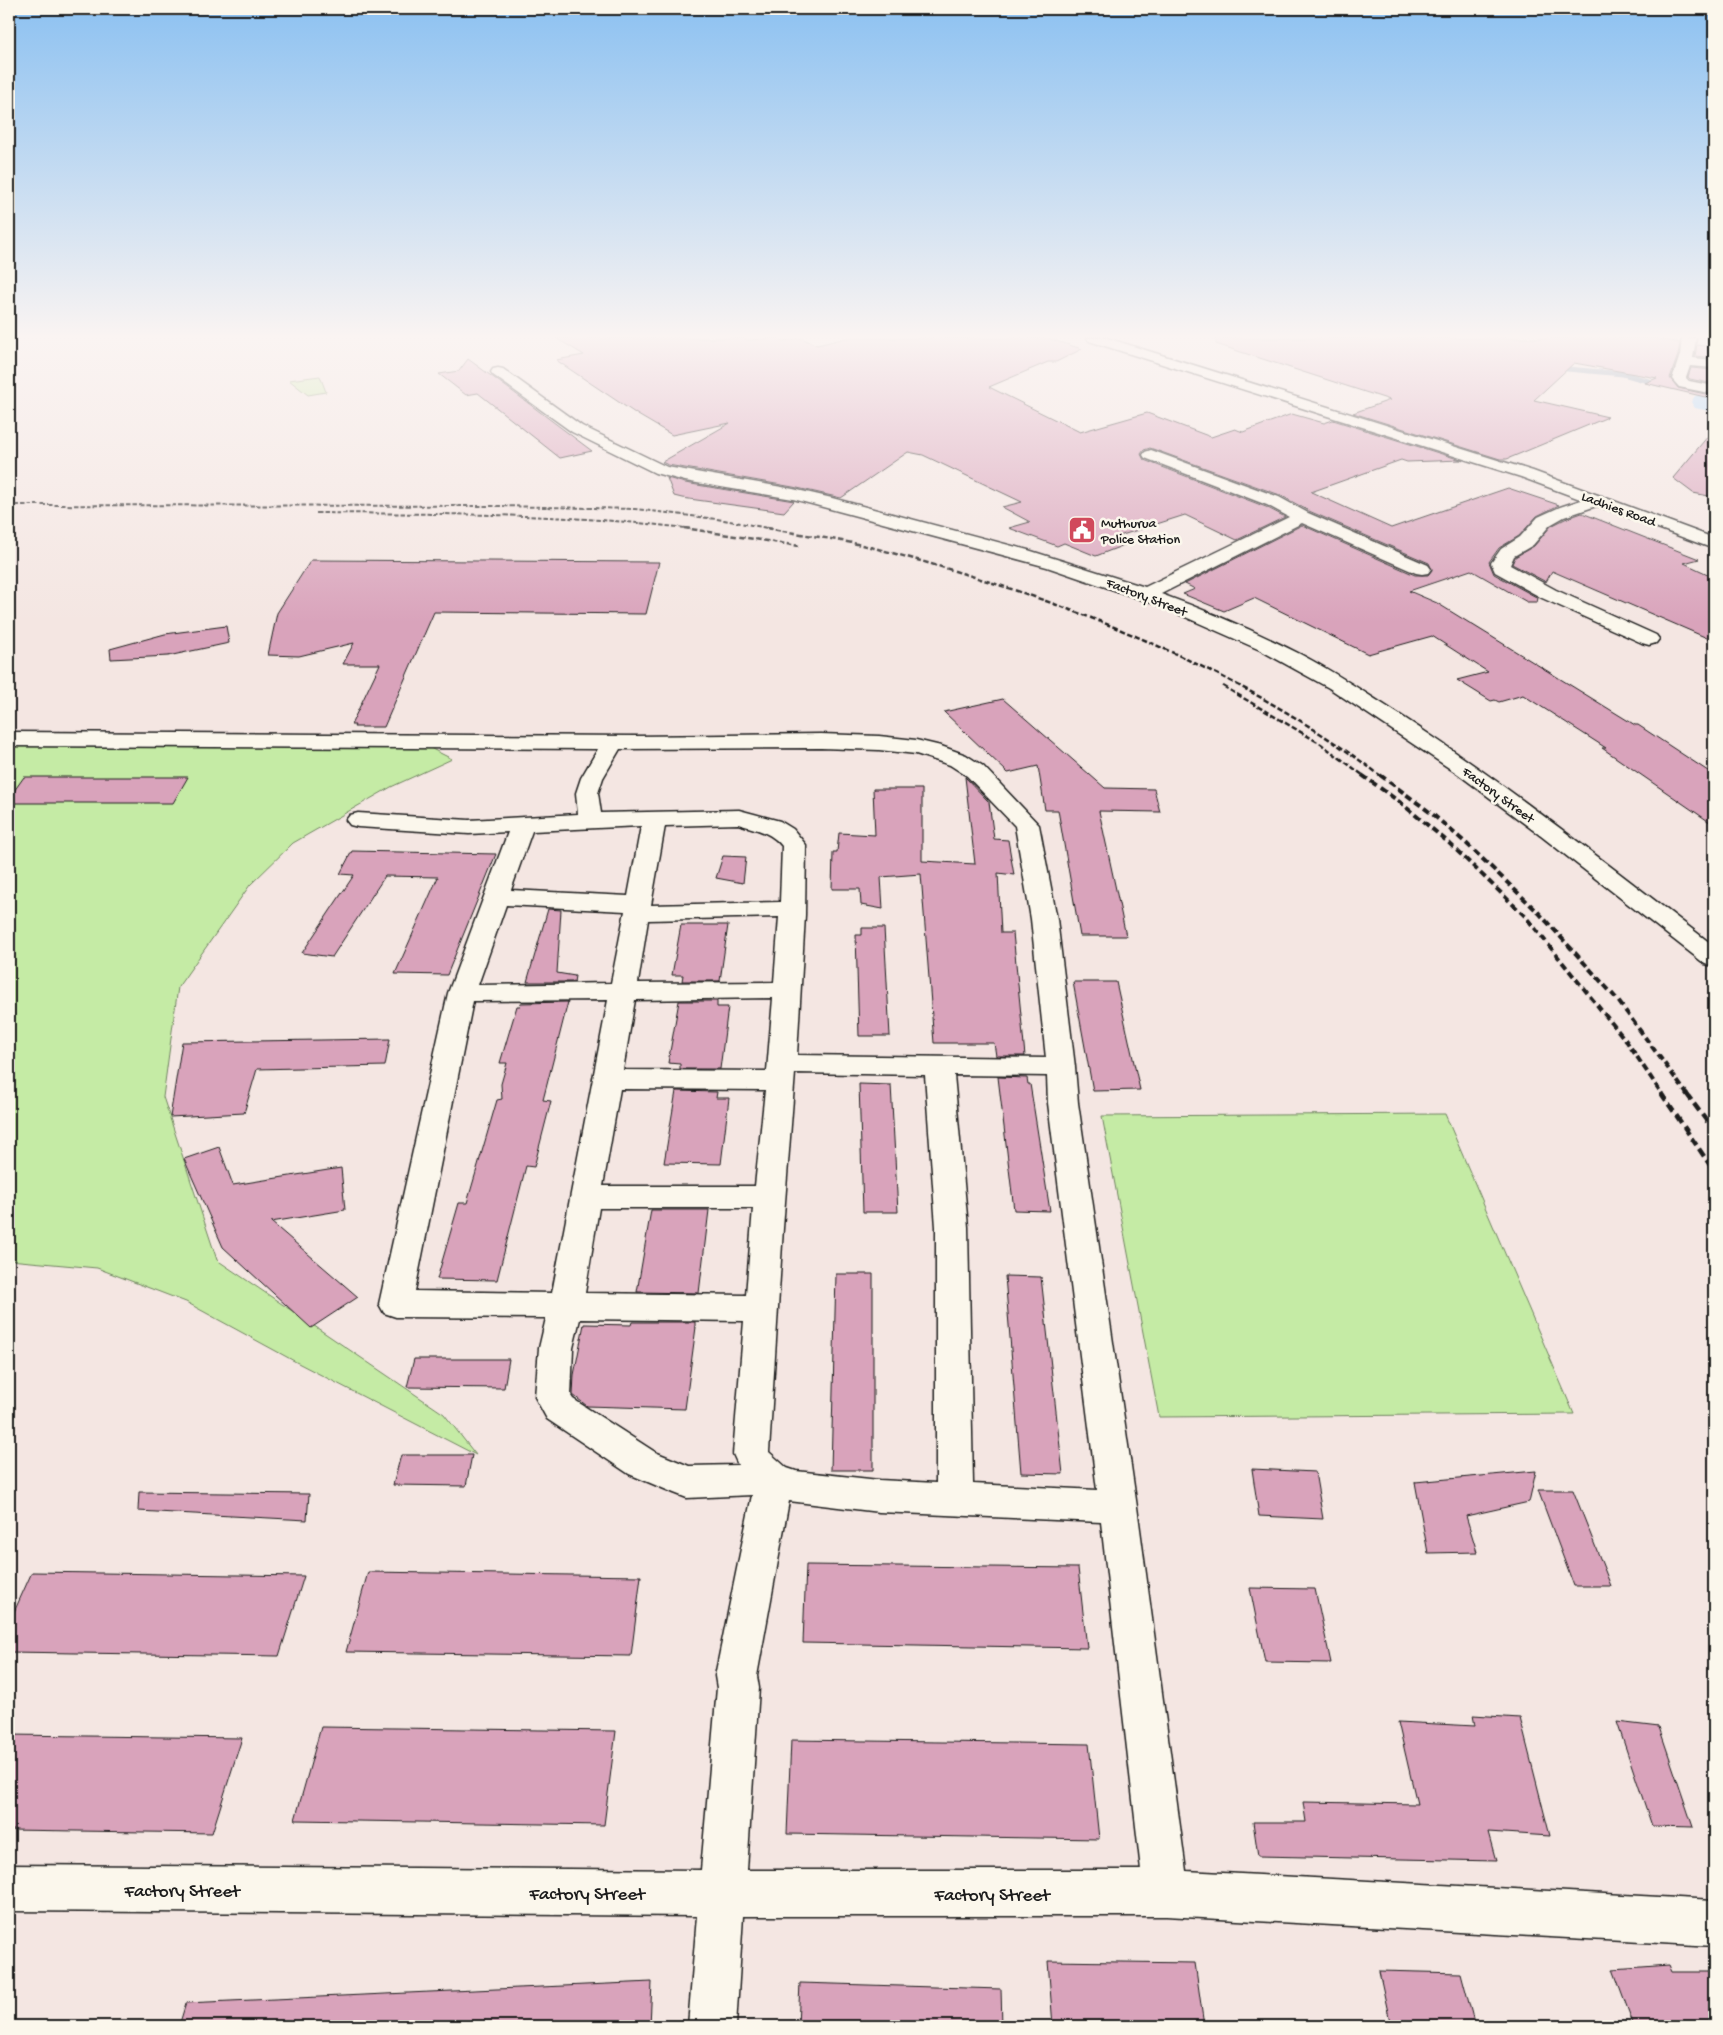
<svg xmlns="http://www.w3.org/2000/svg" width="1723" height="2035" font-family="'Gochi Hand',sans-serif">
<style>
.green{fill:#c5eba5;stroke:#708460}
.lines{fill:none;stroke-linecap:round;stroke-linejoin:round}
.stream{stroke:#6c8aa4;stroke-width:5}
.river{fill:#a2d4ff;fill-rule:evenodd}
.building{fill:#d9a3bb;stroke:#1c1c1c}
.minor-casing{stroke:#1c1c1c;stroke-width:3}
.major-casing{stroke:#1c1c1c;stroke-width:3}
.minor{fill:#fbf7ec;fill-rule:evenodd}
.major{fill:#fbf7ec;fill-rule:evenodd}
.rail-far3{stroke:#1c1c1c;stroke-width:2;stroke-dasharray:4.5 2;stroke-linecap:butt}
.rail-far2{stroke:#1c1c1c;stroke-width:2.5;stroke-dasharray:5.5 2.5;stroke-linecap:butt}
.rail-far1{stroke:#1c1c1c;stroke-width:4;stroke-dasharray:7 4;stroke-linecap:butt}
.rail{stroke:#1c1c1c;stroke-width:4.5;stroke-dasharray:9 4.5;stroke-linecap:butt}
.labels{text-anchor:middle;stroke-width:5;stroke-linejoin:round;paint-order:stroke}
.far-street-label{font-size:14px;fill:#1c1c1c;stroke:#fbf7ec}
.far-poi-label{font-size:14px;fill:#1c1c1c;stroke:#fbf7ec;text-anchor:start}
.near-street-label{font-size:19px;fill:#1c1c1c;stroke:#fbf7ec}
</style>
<rect width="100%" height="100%" fill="#f4e6e2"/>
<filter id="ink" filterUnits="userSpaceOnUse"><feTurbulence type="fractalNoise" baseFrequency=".02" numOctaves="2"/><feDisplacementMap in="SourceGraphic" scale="10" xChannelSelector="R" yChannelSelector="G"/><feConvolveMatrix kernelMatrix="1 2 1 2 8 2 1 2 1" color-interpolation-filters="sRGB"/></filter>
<g filter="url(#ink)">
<!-- green -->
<g class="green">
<path d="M 320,376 L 326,392 L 308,395 L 289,380 Z"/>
<path d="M 424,745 L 452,759 L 391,787 L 293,843 L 250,885 L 178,987 L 163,1097 L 217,1260 L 444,1414 L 476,1455 L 296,1362 L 186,1302 L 97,1268 L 9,1260 L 9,746 Z"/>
<path d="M 1445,1114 L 1574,1414 L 1159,1417 L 1102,1116 Z"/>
</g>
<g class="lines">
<!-- stream -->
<path class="stream" d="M 1556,368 L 1623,374 L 1659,384"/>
<!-- river -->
<path class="river" d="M 1705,394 L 1714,396 L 1714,412 L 1695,408 L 1691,402 L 1695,396 Z"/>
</g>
<!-- building -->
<g class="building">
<path d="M 556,338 L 743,338 L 748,340 L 778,338 L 784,341 L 801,338 L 817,345 L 846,338 L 1047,338 L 1082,349 L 1056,362 L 1048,362 L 989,387 L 1080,432 L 1147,413 L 1211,437 L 1235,429 L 1243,432 L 1292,414 L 1324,423 L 1333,420 L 1461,460 L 1407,462 L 1401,460 L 1311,492 L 1391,528 L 1508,488 L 1559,505 L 1537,516 L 1519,536 L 1499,548 L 1489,562 L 1494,574 L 1538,598 L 1537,602 L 1527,602 L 1471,570 L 1409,591 L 1437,603 L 1635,725 L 1638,725 L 1714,775 L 1714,825 L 1602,748 L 1606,748 L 1523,695 L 1499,702 L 1495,700 L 1491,701 L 1457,680 L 1488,672 L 1432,636 L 1368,654 L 1254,598 L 1224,611 L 1183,594 L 1195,589 L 1185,584 L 1302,525 L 1415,575 L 1428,575 L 1432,570 L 1429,563 L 1309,511 L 1280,495 L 1150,448 L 1144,450 L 1141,454 L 1144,460 L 1266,507 L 1285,517 L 1237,540 L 1185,515 L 1119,536 L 1132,542 L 1096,556 L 1064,543 L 1057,546 L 1009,528 L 1030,522 L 1002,507 L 1022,502 L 923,455 L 908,452 L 841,498 L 793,487 L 668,465 L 662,462 L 730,423 L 672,435 L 638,415 L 556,360 L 584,355 Z"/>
<path d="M 1216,338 L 1653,338 L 1680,343 L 1678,355 L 1670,378 L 1678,388 L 1714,396 L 1714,399 L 1645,383 L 1657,378 L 1574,363 L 1534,400 L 1608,417 L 1507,459 L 1500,459 L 1353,413 L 1390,400 L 1216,344 Z"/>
<path d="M 1697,345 L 1714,347 L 1714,358 L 1695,356 Z"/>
<path d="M 468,359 L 520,397 L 592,451 L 560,458 L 478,393 L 466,395 L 439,374 L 459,371 Z"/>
<path d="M 1691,368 L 1714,370 L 1714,384 L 1690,379 L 1688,377 Z"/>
<path d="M 1714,429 L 1714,497 L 1693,493 L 1673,478 Z"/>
<path d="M 667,478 L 685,483 L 794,501 L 784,512 L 682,498 L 674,496 Z"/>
<path d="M 1582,513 L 1699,559 L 1684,563 L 1714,577 L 1714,641 L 1552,571 L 1546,582 L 1512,564 L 1515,557 L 1534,546 L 1551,526 L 1565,519 Z"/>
<path d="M 311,560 L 659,562 L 646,614 L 434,612 L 384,727 L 354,727 L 355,725 L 351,725 L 380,664 L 343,664 L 354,643 L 299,656 L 268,655 L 277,613 Z"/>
<path d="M 226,626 L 229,643 L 168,656 L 111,659 L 110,649 L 165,634 Z"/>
<path d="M 1003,699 L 1105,788 L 1154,789 L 1160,812 L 1099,811 L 1126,936 L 1080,936 L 1058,810 L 1045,810 L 1038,766 L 1008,773 L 944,712 Z"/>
<path d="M 24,777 L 188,777 L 173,803 L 9,803 L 9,798 Z"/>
<path d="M 965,777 L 989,802 L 994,839 L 1008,840 L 1014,875 L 998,873 L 1001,933 L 1013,933 L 1025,1056 L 996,1056 L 994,1043 L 934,1043 L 921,874 L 881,877 L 883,909 L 861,905 L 860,889 L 832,889 L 833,852 L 837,852 L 839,833 L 875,835 L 873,789 L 922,789 L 922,861 L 975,864 Z"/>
<path d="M 352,851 L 496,854 L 447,975 L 395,974 L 438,877 L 385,876 L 332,957 L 302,953 L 354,875 L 340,874 Z"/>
<path d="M 723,856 L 746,857 L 743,883 L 716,878 Z"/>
<path d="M 548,909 L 561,910 L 557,973 L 575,976 L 574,982 L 527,982 Z"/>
<path d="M 681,925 L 728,925 L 720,981 L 682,981 L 683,975 L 672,975 Z"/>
<path d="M 862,928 L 884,928 L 890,1036 L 859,1036 L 856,935 L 862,935 Z"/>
<path d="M 1073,982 L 1116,982 L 1140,1090 L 1093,1091 Z"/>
<path d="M 679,1001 L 717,1001 L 717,1007 L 728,1007 L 720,1069 L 680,1069 L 680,1064 L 668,1063 Z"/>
<path d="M 568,1002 L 543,1100 L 551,1101 L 534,1167 L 526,1166 L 497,1280 L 437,1279 L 459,1203 L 467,1203 L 497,1100 L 502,1099 L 501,1084 L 507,1063 L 500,1063 L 517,1006 L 520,1006 L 521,1003 Z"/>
<path d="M 390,1039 L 385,1066 L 257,1069 L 244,1113 L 170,1117 L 182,1042 Z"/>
<path d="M 998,1077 L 1027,1078 L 1028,1084 L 1030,1084 L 1050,1211 L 1014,1210 Z"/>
<path d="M 859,1084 L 891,1085 L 898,1212 L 863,1212 Z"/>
<path d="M 676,1091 L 717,1092 L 716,1098 L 729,1098 L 721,1164 L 664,1163 Z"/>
<path d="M 219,1147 L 233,1185 L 341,1168 L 345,1210 L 271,1222 L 358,1297 L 311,1328 L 223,1247 L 184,1159 Z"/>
<path d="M 651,1210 L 709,1210 L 699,1293 L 637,1292 Z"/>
<path d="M 836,1274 L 873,1274 L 873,1470 L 831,1470 Z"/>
<path d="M 1005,1276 L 1041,1277 L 1063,1474 L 1021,1473 Z"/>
<path d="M 632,1322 L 695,1322 L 695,1327 L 696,1327 L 685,1409 L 587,1406 L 573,1395 L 574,1375 L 584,1324 L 631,1325 Z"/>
<path d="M 414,1359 L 509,1359 L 504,1388 L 407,1387 Z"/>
<path d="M 401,1455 L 472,1455 L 466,1486 L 393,1485 Z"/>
<path d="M 1252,1469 L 1315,1472 L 1323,1519 L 1259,1516 Z"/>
<path d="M 1536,1471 L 1529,1502 L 1466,1516 L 1477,1552 L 1428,1553 L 1415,1482 Z"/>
<path d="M 1538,1490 L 1573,1490 L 1611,1586 L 1574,1586 Z"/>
<path d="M 139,1492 L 309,1494 L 307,1520 L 138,1511 Z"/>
<path d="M 806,1565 L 1078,1568 L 1087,1648 L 803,1643 Z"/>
<path d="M 32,1572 L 304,1576 L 279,1656 L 9,1652 L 9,1623 Z"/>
<path d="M 368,1572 L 641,1576 L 631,1656 L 346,1652 Z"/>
<path d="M 1250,1588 L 1315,1589 L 1331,1663 L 1265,1662 Z"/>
<path d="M 1473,1715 L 1520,1718 L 1550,1836 L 1488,1832 L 1496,1861 L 1258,1856 L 1253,1822 L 1306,1822 L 1303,1802 L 1417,1804 L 1398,1722 L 1475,1726 Z"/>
<path d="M 1617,1722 L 1659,1727 L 1693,1827 L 1652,1826 Z"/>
<path d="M 321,1727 L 616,1731 L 604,1825 L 295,1820 Z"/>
<path d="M 9,1735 L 242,1738 L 212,1833 L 9,1830 Z"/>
<path d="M 791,1740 L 1089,1744 L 1099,1839 L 787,1834 Z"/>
<path d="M 1048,1961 L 1195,1963 L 1204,2026 L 1053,2026 Z"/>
<path d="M 1669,1965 L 1672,1972 L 1714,1972 L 1714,2026 L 1634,2026 L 1613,1969 Z"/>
<path d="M 1379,1971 L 1461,1973 L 1475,2026 L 1391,2026 Z"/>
<path d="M 652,1982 L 650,2026 L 179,2026 L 186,2003 Z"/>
<path d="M 800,1983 L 1001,1989 L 1002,2026 L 798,2026 Z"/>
</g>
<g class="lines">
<!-- minor casing -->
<g class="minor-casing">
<g id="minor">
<path d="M 1682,338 L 1696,338 L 1693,358 L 1714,360 L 1714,368 L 1690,366 L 1686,378 L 1689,381 L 1714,386 L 1714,394 L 1679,387 L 1672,379 L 1680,355 Z"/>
<path d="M 498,368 L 503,369 L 582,426 L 667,467 L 793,489 L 832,498 L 1028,550 L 1145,587 L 1289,517 L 1267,505 L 1145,458 L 1143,455 L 1145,452 L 1151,450 L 1279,497 L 1308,513 L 1428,565 L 1431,569 L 1428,573 L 1422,574 L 1416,573 L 1302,523 L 1161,594 C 1208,611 1255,631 1300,654 C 1335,672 1367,694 1400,715 C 1509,786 1611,867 1714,946 L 1714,966 L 1705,964 L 1541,836 L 1458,774 L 1329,688 L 1260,650 L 1158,605 L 1047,567 L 793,499 L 685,481 L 655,473 L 572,432 L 493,375 L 491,372 L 493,369 Z"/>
<path d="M 1596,495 L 1602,496 L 1604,500 L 1602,504 L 1564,517 L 1550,525 L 1533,545 L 1514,556 L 1510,565 L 1556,590 L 1656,635 L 1659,639 L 1656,643 L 1649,645 L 1642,643 L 1542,598 L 1495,572 L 1491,563 L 1501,549 L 1520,537 L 1538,517 L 1560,507 Z"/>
<path d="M 9,732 L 636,736 L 821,734 L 879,736 L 916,740 L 941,746 L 966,755 L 983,766 L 1039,825 L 1057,919 L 1075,1067 L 1078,1103 L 1137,1507 L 1186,1871 L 1714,1900 L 1714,1946 L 1166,1916 L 743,1916 L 736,2026 L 688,2026 L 697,1916 L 9,1911 L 9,1865 L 701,1870 L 717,1688 L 715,1676 L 752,1495 L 687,1498 L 674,1493 L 629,1474 L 547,1419 L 535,1397 L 539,1348 L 546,1318 L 396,1317 L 384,1313 L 379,1304 L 448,993 L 508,832 L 469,834 L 358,827 L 350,825 L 346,820 L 350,815 L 358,813 L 469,820 L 578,814 L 576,793 L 581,778 L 598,749 L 9,746 ZM 821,748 L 879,750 L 916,754 L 950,765 L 967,776 L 1015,826 L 1031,919 L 1046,1058 L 797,1055 L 805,915 L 806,845 L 793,829 L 780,821 L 739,810 L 601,813 L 598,793 L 603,778 L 620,749 ZM 738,824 C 755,829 771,832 782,846 L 780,902 L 651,905 L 665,826 ZM 641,826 L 628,896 L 511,890 L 532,831 ZM 506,905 L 625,911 L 611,983 L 478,985 ZM 779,917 L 774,982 L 638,983 L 648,920 ZM 773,998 L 767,1071 L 623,1070 L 635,1000 ZM 608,1000 L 552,1293 L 415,1291 L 473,1001 ZM 795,1073 L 925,1075 L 936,1227 L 936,1483 L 879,1480 L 796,1471 L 787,1468 L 769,1452 L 783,1228 ZM 954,1075 L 1047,1076 L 1048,1103 L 1097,1490 L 973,1484 L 968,1227 ZM 620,1089 L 765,1090 L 755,1186 L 603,1186 ZM 599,1208 L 753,1208 L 746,1295 L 585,1293 ZM 580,1319 L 744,1321 L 733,1454 L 738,1465 L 689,1466 L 655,1452 L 573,1399 L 571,1396 L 573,1348 ZM 789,1501 L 879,1512 L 1101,1522 L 1141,1870 L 747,1870 L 759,1688 L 757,1676 Z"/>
</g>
</g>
<!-- major casing -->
<g class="major-casing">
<path id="major" d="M 1087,338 L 1107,338 L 1533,471 L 1714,538 L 1714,549 L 1521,477 L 1089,341 Z"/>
</g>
<!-- minor -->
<use href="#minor" class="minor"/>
<!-- major -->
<use href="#major" class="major"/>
<!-- rail-far3 -->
<g class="rail-far3">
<path d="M 9,505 L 501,506 L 635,509 L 724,520 L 773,529"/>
<path d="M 316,513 C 443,514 567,513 693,529"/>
</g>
<!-- rail-far2 -->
<g class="rail-far2">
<path d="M 684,528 L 799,546"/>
<path d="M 767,528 C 802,535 840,539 874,548 C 1054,596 1232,663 1381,776"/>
<path d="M 1223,686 L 1321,744 L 1364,776"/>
</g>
<!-- rail-far1 -->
<g class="rail-far1">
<path d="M 1362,775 L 1401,803 L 1449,843 L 1525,916 L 1627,1042 L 1662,1094"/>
<path d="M 1380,775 L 1431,813 L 1467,844 L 1539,913 L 1616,998 L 1687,1094"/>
</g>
<!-- rail -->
<g class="rail">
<path d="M 1661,1093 L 1714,1171"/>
<path d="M 1686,1093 L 1714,1131"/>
</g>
</g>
</g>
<!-- sky -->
<linearGradient id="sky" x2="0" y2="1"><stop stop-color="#8cc1f1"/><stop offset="0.54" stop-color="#faf4f2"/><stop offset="1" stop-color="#faf4f2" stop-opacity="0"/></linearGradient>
<rect width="1723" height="623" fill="url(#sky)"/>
<!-- icons -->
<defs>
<g id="civic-square" transform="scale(1.4375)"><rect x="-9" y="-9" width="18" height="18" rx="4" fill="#d1495b" stroke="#fbf7ec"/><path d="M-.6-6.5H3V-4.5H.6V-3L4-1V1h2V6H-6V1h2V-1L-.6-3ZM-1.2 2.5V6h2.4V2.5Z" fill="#fff"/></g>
</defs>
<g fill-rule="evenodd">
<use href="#civic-square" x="1082" y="530"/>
</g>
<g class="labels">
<!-- far-street labels -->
<g class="far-street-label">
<text transform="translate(1619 508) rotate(20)" y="5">Ladhies Road</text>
<text transform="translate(1147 596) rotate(21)" y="5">Factory Street</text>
<text transform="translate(1499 794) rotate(36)" y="5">Factory Street</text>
</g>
<!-- far-poi labels -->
<g class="far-poi-label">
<text x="1101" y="527">Muthurua<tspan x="1101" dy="16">Police Station</tspan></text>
</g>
<!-- near-street labels -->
<g class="near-street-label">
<text x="182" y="1896">Factory Street</text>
<text x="587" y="1899">Factory Street</text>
<text x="992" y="1900">Factory Street</text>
</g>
</g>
<!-- margin -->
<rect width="1723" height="2035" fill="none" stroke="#fbf7ec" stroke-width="30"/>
<rect x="15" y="15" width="1693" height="2005" fill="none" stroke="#1c1c1c" stroke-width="2" filter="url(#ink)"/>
</svg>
